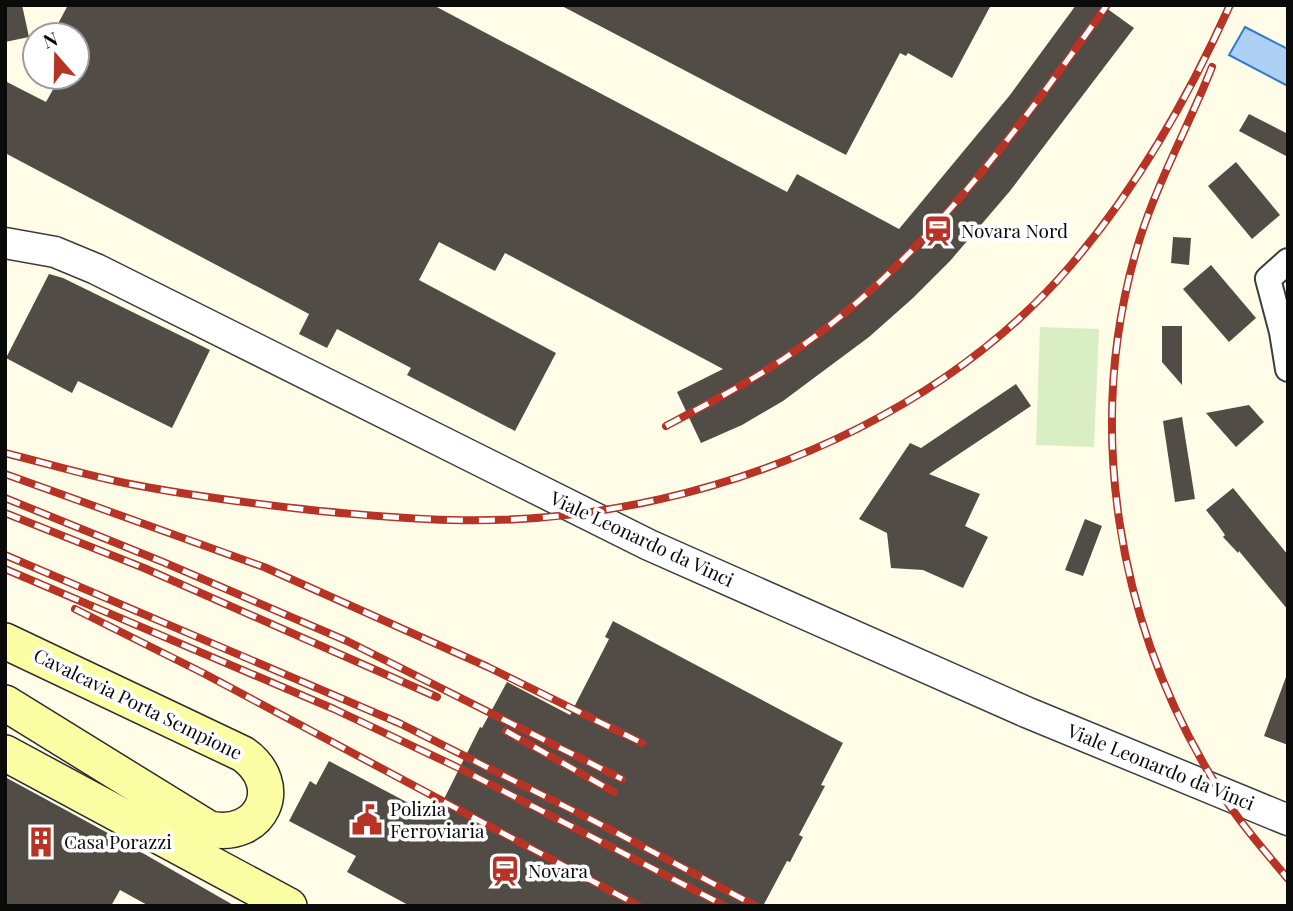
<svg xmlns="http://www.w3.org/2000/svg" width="1293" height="911" font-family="'Playfair Display',serif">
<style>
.pitch{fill:#daeec4}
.water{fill:#add0f5;stroke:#357aca;stroke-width:2}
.building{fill:#524c46}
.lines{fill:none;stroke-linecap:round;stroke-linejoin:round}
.minor-casing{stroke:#3d3d3d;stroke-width:28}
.tertiary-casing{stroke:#3d3d3d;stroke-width:33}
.secondary-casing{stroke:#2c2c2c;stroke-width:38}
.minor{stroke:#fff;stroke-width:24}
.tertiary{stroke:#fff;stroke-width:30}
.secondary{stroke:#fbfea2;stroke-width:35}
.rail-casing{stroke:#b63325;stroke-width:8}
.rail{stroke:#fff;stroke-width:5;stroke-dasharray:16;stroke-linecap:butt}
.labels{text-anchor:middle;stroke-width:7;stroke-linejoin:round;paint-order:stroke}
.poi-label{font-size:19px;fill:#0a0a0a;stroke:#fff;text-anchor:start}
.street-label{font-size:19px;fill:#0a0a0a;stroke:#fff}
</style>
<rect width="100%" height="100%" fill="#fffde7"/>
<!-- pitch -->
<path class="pitch" d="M 1040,327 L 1099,329 L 1094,447 L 1036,445 Z"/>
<!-- water -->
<path class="water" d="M 1245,27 L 1288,49 L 1288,86 L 1229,55 Z"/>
<!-- building -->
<g class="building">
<path d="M 5,5 L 22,5 L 29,37 L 5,42 Z"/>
<path d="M 68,5 L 433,5 L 787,192 L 797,174 L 899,229 L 1010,95 L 1076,5 L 1102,5 L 1134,28 L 1010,191 L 950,261 L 913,298 L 869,337 L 783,401 L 742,425 L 701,443 L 677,392 L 723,369 L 505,253 L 495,271 L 439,242 L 419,280 L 556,353 L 515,431 L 407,375 L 411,368 L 337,329 L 327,348 L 299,334 L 309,314 L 5,153 L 5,81 L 46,102 L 60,77 L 77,77 L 77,35 L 52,35 Z"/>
<path d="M 560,5 L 991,5 L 952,78 L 908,53 L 906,56 L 900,53 L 846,155 Z"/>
<path d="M 1249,114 L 1288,134 L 1288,157 L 1239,131 Z"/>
<path d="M 1236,162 L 1280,215 L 1252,239 L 1208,186 Z"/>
<path d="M 1173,237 L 1191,238 L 1189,265 L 1171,263 Z"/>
<path d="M 1211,265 L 1256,318 L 1229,342 L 1183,289 Z"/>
<path d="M 49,274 L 63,278 L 210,350 L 172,428 L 78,381 L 72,393 L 6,358 Z"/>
<path d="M 1162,326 L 1182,326 L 1182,385 L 1162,362 Z"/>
<path d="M 1016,384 L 1031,406 L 929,474 L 980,494 L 965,526 L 988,537 L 963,588 L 923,570 L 891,568 L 887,533 L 859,519 L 910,443 L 921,448 Z"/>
<path d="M 1249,405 L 1264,422 L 1236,447 L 1206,413 Z"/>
<path d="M 1182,417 L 1195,499 L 1175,502 L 1163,421 Z"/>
<path d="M 1233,488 L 1288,555 L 1288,610 L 1239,551 L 1238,553 L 1223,537 L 1225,535 L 1218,525 L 1206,510 Z"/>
<path d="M 1085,519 L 1102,526 L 1083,576 L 1065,570 Z"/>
<path d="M 613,621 L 843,743 L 821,785 L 825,786 L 799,835 L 803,837 L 790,862 L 787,861 L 763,906 L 410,906 L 347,872 L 356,856 L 289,821 L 310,781 L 316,785 L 329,761 L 435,817 L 480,727 L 482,728 L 507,682 L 570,715 L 609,639 L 605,637 Z"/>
<path d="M 1286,677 L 1288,678 L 1288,745 L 1264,736 Z"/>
<path d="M 5,777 L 106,832 L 235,906 L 149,906 L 120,890 L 111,906 L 5,906 Z"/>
</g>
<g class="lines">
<!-- minor casing -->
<g class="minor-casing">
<path id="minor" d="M 1288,261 L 1268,279 L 1282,332 L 1288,369"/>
</g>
<!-- tertiary casing -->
<g class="tertiary-casing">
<path id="tertiary" d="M 5,243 L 55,252 L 96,269 L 649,545 L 1026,712 L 1288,820"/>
</g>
<!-- secondary casing -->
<g class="secondary-casing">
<g id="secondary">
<path d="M 5,641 L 243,754 C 287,785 262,840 209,829 L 5,703"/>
<path d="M 5,753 L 289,906"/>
</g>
</g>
<!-- minor -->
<use href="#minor" class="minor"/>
<!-- tertiary -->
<use href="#tertiary" class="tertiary"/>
<!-- secondary -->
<use href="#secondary" class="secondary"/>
<!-- rail casing -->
<g class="rail-casing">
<g id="rail">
<path d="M 1212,67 C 1189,125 1159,179 1140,238 C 1082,424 1117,628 1220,791 C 1239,822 1264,850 1288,879"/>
<path d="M 666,426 C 711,402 758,378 799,348 C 923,261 1019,128 1107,5"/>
<path d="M 5,453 C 45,463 85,475 125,483 C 190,496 255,504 320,511 C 363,515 407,519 451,520 C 591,524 733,491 859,428 C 938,388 1012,334 1071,265 C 1137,188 1188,98 1230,5"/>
<path d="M 5,474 L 264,567 L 488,667 L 642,743"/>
<path d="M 5,498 L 163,562 L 347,641 L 622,779"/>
<path d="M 5,513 L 144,568 L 437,697"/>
<path d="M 5,555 L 399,723 L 596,822 L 756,906"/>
<path d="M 5,569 L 334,709 L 461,769 L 725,906"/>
<path d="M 75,609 L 203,673 L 639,906"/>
<path d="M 506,731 L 614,792"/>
</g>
</g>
<!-- rail -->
<use href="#rail" class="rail"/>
</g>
<!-- icons -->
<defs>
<g id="station-bare" transform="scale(2.415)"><path d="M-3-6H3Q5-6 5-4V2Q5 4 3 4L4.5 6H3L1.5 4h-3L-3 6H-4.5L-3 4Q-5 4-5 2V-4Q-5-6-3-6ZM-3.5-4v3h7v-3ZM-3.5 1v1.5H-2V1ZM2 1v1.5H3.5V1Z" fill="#b63325" stroke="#fff" stroke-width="2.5" paint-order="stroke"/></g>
<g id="civic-bare" transform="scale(2.415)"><path d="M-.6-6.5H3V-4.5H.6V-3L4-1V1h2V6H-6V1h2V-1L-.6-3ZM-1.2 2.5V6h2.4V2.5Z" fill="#b63325" stroke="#fff" stroke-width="2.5" paint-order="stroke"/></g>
<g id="building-bare" transform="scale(2.415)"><path d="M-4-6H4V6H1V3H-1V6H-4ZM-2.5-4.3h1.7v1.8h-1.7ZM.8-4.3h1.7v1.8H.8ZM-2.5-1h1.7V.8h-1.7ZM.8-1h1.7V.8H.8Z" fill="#b63325" stroke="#fff" stroke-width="2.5" paint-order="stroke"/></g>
</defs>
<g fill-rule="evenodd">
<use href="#station-bare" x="938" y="231"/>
<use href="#civic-bare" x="367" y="820"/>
<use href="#building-bare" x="41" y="842"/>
<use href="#station-bare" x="505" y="871"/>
</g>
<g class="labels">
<!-- poi labels -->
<g class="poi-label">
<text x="961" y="238">Novara Nord</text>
<text x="390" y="816">Polizia<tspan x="390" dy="22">Ferroviaria</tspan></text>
<text x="64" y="849">Casa Porazzi</text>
<text x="528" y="878">Novara</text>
</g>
<!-- street labels -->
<g class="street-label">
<text transform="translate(642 539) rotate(25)" y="7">Viale Leonardo da Vinci</text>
<text transform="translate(138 704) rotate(26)" y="7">Cavalcavia Porta Sempione</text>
<text transform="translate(1161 767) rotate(22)" y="7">Viale Leonardo da Vinci</text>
</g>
</g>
<!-- border -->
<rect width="1293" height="911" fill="none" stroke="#0a0a0a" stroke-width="14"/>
<!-- north arrow -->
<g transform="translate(56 56) rotate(340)"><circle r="33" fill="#ffffff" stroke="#9d9d9d" stroke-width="2"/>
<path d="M0-5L12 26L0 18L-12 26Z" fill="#b63325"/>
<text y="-10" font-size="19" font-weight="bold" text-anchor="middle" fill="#0a0a0a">N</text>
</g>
</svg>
